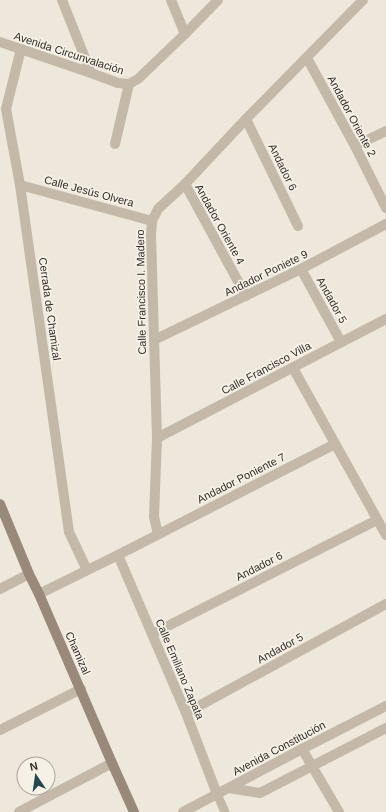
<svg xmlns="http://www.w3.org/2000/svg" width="386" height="812" font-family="Arial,sans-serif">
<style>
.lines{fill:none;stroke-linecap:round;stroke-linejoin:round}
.lane{stroke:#c4b9a9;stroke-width:9}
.street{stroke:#c4b9a9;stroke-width:10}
.secondary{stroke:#98897b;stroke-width:10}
.labels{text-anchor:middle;stroke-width:3.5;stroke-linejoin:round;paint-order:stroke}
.street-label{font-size:11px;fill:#332c28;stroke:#f6f1e7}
</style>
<rect width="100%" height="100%" fill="#eee7db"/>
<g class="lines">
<!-- lane -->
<path class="lane" d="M 217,794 L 225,812"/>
<!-- street -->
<g class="street">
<path d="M 62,0 L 91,73"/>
<path d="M 171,0 L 185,34"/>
<path d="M 0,42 L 91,73 L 118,83 L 129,84 L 138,79 L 185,34 L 218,0"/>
<path d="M 21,49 L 6,109 L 20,185 L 69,532 L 87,570"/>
<path d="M 307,58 L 355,146 L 386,208"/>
<path d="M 246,119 L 298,226"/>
<path d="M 115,144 L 129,84"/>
<path d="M 355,146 L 386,131"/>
<path d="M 185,184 L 246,296"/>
<path d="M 20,185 L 152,221"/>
<path d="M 301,269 L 341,342"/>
<path d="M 154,340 L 301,269 L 386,224"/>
<path d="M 293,368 L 386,535"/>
<path d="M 157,438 L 386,319"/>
<path d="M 158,534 L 154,517 L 157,438 L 151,235 L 152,221 L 158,209 L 185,184 L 246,119 L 363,0"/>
<path d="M 118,555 L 186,713 L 217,794"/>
<path d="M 0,589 L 29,574"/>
<path d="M 39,594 L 118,555 L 335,444"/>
<path d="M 152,634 L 377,520"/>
<path d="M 186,713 L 386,604"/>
<path d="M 0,730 L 81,689"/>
<path d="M 302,749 L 339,812"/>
<path d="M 229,788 L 260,793 L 386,728"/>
<path d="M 19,812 L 112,763"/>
<path d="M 183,812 L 302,749 L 386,706"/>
</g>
<!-- secondary -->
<path class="secondary" d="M 0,504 L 29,574 L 39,594 L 112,763 L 134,812"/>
</g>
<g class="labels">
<!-- street labels -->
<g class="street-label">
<text transform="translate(69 53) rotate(18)" y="4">Avenida Circunvalación</text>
<text transform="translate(352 116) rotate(62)" y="4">Andador Oriente 2</text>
<text transform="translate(283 167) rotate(64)" y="4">Andador 6</text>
<text transform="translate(89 191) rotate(15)" y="4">Calle Jesús Olvera</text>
<text transform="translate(220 224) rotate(61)" y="4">Andador Oriente 4</text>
<text transform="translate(266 273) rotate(-26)" y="4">Andador Poniete 9</text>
<text transform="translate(141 292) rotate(-91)" y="4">Calle Francisco I. Madero</text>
<text transform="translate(332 300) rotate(61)" y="4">Andador 5</text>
<text transform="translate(50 309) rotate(82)" y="4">Cerrada de Chamizal</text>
<text transform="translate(266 368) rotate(-28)" y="4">Calle Francisco Villa</text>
<text transform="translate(241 478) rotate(-27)" y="4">Andador Poniente 7</text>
<text transform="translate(259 566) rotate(-27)" y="4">Andador 6</text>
<text transform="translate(280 648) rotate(-29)" y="4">Andador 5</text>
<text transform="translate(78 653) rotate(66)" y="4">Chamizal</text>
<text transform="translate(180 669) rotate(67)" y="4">Calle Emiliano Zapata</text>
<text transform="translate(279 748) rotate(-28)" y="4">Avenida Constitución</text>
</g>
</g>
<!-- north arrow -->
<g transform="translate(36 776) rotate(347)"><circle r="19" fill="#f6f1e7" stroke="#a8a29b"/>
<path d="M0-3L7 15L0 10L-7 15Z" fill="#23474f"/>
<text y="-6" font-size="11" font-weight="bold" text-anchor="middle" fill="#332c28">N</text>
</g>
</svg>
